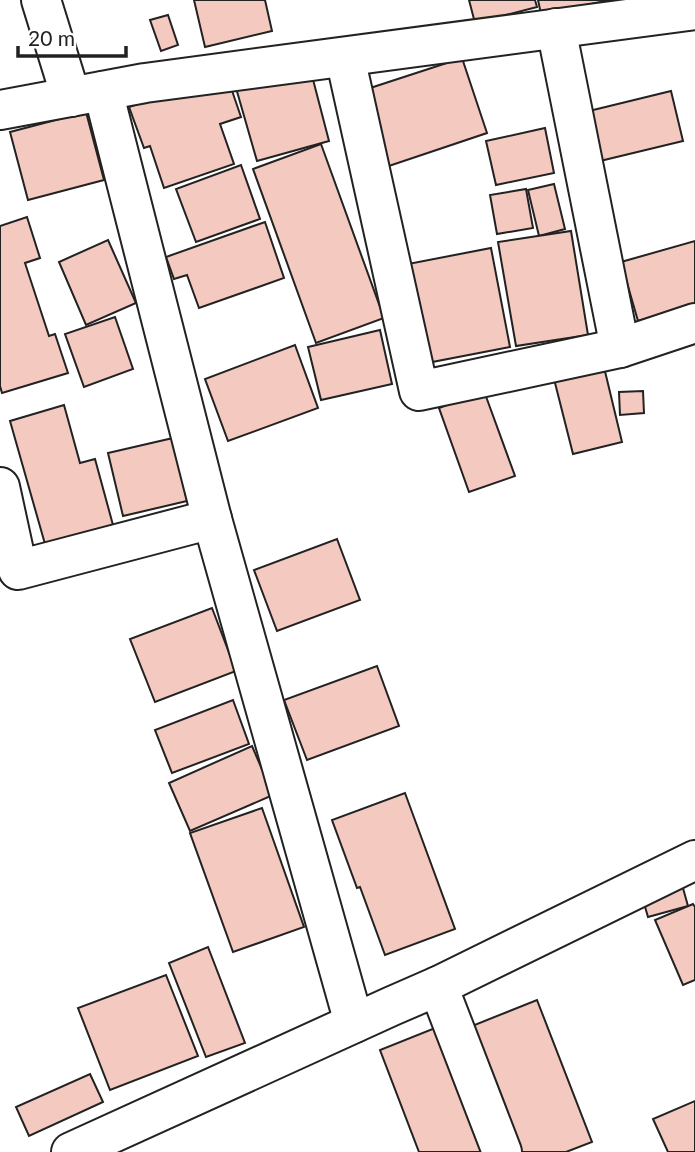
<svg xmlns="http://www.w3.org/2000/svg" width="695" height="1152" font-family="Lato,sans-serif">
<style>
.building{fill:#f3c9c0;stroke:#222;stroke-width:2}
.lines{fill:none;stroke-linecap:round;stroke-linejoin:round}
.minor-casing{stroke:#222;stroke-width:42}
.minor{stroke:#fff;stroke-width:38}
</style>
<rect width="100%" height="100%" fill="#fff"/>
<!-- building -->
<g class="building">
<path d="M 194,0 L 265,0 L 272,31 L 205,47 Z"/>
<path d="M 469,0 L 535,0 L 537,7 L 475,23 Z"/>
<path d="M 538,0 L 611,0 L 541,14 Z"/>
<path d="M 168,15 L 178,45 L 161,51 L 150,20 Z"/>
<path d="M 462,58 L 487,133 L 380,169 L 355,93 Z"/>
<path d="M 310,68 L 329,141 L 257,161 L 236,88 Z"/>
<path d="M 226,73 L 241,117 L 220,124 L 234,164 L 164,188 L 150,146 L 144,148 L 129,107 Z"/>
<path d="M 671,91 L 683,141 L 600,161 L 589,111 Z"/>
<path d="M 86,112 L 104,180 L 28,200 L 10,132 Z"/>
<path d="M 545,128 L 554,173 L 496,185 L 486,141 Z"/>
<path d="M 321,144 L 384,318 L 316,343 L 253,169 Z"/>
<path d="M 241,165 L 260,219 L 196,242 L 176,189 Z"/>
<path d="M 554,184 L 565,229 L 539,236 L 528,190 Z"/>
<path d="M 526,189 L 533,228 L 497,234 L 490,195 Z"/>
<path d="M 27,217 L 40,258 L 25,263 L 49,336 L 55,334 L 68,373 L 2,393 L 0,386 L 0,226 Z"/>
<path d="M 265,222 L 284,278 L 199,308 L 187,275 L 174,279 L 166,257 Z"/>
<path d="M 571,231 L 588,335 L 516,346 L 498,242 Z"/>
<path d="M 108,240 L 136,303 L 86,325 L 59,262 Z"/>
<path d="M 695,241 L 695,305 L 638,321 L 621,262 Z"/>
<path d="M 491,248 L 510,347 L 427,363 L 408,264 Z"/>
<path d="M 115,317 L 133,369 L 84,387 L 65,334 Z"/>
<path d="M 380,330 L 392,384 L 321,400 L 308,347 Z"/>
<path d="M 295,345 L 318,408 L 228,441 L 205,379 Z"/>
<path d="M 603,363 L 622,442 L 573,454 L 553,375 Z"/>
<path d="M 484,391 L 515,476 L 469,492 L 439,408 Z"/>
<path d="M 643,391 L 644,413 L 620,415 L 619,392 Z"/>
<path d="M 64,405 L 80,463 L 95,459 L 113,525 L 45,544 L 10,421 Z"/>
<path d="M 173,438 L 187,501 L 123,516 L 108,453 Z"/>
<path d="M 337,539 L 360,600 L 277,631 L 254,570 Z"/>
<path d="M 212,608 L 236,671 L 155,702 L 130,639 Z"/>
<path d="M 377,666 L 399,726 L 307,760 L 284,700 Z"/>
<path d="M 233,700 L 249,744 L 172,773 L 155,730 Z"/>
<path d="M 252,746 L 273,795 L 190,831 L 169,783 Z"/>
<path d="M 405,793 L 455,929 L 385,955 L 360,887 L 357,888 L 332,820 Z"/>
<path d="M 262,808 L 304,927 L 233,952 L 190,833 Z"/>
<path d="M 681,881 L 688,906 L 648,917 L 641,893 Z"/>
<path d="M 693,904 L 695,907 L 695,980 L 683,985 L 655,920 Z"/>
<path d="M 208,947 L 245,1043 L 206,1057 L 169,963 Z"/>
<path d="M 166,975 L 198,1056 L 110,1090 L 78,1008 Z"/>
<path d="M 537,1000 L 592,1142 L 566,1152 L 521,1152 L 472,1026 Z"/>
<path d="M 440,1026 L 488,1152 L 419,1152 L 380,1050 Z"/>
<path d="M 90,1074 L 103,1102 L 29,1136 L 16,1107 Z"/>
<path d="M 695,1101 L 695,1152 L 668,1152 L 653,1119 Z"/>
</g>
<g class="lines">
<!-- minor casing -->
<g class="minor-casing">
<g id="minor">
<path d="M 41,0 L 71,97"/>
<path d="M 556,28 L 620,348"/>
<path d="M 345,57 L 419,391 L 620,348 L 695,323"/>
<path d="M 103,91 L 212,519 L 354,1023"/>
<path d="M 0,110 L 145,83 L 695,10"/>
<path d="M 0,487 L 18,570 L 212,519"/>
<path d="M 438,986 L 502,1152"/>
<path d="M 71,1152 L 392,1006 L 438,986 L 695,860"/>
</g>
</g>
<!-- minor -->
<use href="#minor" class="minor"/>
</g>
<!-- scale -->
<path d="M18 46v10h108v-10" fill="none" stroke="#222222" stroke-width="3.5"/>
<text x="28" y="46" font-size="21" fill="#222222" stroke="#ffffff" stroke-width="5" paint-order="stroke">20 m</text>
</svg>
